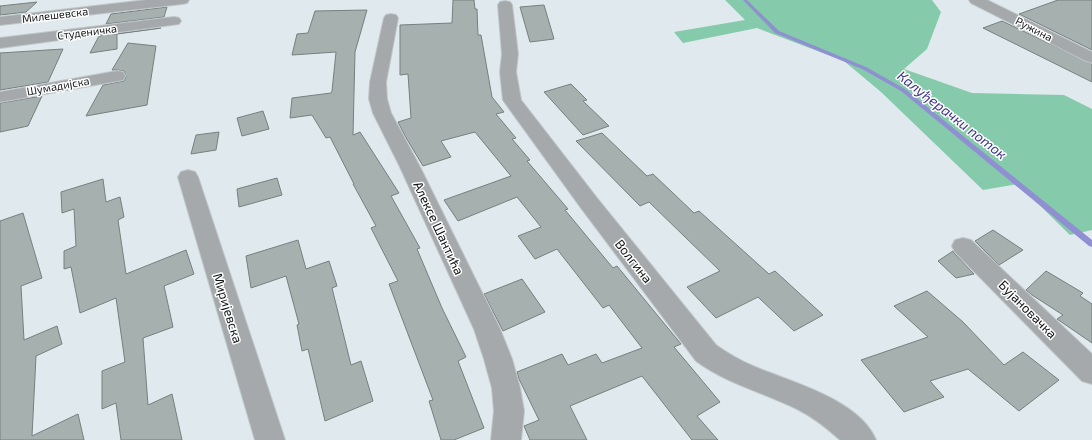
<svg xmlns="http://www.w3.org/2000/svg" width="1092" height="440" font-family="'Exo 2',sans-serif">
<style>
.green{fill:#85cbab}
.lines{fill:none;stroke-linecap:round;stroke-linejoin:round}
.stream{fill:#8f8fd2;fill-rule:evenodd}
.building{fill:#a5b0af;stroke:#76807f}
.street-casing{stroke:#bfc7ca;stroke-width:2}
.street{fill:#a6a9ac;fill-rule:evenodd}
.labels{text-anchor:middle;stroke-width:3;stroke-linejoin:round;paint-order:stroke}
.far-street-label{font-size:11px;fill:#101315;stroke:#fff}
.street-label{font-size:13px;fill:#101315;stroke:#fff}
.water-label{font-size:14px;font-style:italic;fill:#3f3687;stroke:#fff}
</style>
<rect width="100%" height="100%" fill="#e0e9ed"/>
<!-- green -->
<path class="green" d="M 725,0 L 932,0 L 941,12 L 927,49 L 904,69 L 972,93 L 1064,95 L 1092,109 L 1092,230 L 1070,235 L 1018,184 L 983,190 L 881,92 L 844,61 L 757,28 L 683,43 L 674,32 L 745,20 Z"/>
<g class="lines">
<!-- stream -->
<path class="stream" d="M 743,0 L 747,0 L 779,31 L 866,67 L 905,89 L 1092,240 L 1092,247 L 1089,246 L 901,91 L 862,69 L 775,33 Z"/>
</g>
<!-- building -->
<g class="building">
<path d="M 453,0 L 474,0 L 475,9 L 477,9 L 478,35 L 481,35 L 492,97 L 504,112 L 496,114 L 516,138 L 512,139 L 530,160 L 527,161 L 568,209 L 565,210 L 613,268 L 617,266 L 681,344 L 674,347 L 720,402 L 697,416 L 718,440 L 692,440 L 642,376 L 570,406 L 587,440 L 530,440 L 524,426 L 539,420 L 519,379 L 517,372 L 562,354 L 568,365 L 596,354 L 602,363 L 642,348 L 609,305 L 603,308 L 557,249 L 535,259 L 518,236 L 541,227 L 517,197 L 458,221 L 444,200 L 511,176 L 475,132 L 441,141 L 451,157 L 423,166 L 405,136 L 398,122 L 411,118 L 408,74 L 400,75 L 400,25 L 452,23 Z"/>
<path d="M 1058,0 L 1092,0 L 1092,50 L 1019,14 Z"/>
<path d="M 37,2 L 26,12 L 0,15 L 0,6 Z"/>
<path d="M 544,5 L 554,39 L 530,42 L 520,7 Z"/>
<path d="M 167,7 L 164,17 L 106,24 L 111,14 Z"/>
<path d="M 367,10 L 355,52 L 353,135 L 360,132 L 399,193 L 391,196 L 420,248 L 417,249 L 442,308 L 466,357 L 458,361 L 484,428 L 454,440 L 441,440 L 429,401 L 433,400 L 389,284 L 398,281 L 371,228 L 376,226 L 353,184 L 354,184 L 330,137 L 326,138 L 312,115 L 290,118 L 292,98 L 331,93 L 332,91 L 336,52 L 292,55 L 297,34 L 308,33 L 315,11 Z"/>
<path d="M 1002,21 L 1092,64 L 1092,82 L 983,28 Z"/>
<path d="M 161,28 L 117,34 L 117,49 L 90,53 L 99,36 Z"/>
<path d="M 128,43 L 156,46 L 147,105 L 86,116 L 103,85 L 124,81 L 126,77 L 124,71 L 117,70 L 112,70 Z"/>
<path d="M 63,49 L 48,82 L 0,90 L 0,53 Z"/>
<path d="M 571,84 L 587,100 L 583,101 L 609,126 L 583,135 L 544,92 Z"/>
<path d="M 42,96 L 28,126 L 0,132 L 0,103 Z"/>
<path d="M 263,111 L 269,129 L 242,136 L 237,118 Z"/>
<path d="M 219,132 L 216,150 L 191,154 L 196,135 Z"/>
<path d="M 602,133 L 647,176 L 653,174 L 694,213 L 699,211 L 769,274 L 775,271 L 823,315 L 794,331 L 758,297 L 716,318 L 687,287 L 720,271 L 649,202 L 640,206 L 576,141 Z"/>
<path d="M 277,178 L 282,195 L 239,207 L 237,189 Z"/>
<path d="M 103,179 L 106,202 L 120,197 L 124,217 L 118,220 L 126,274 L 186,250 L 194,274 L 164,286 L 173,327 L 143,338 L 148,405 L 172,394 L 182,440 L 121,440 L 116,403 L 102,409 L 102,371 L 125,362 L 116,298 L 80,313 L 71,267 L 64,269 L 64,251 L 76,246 L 74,209 L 62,213 L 61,192 Z"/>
<path d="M 23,213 L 42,278 L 21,286 L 24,340 L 57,326 L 62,344 L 36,356 L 32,436 L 78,414 L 84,440 L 0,440 L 0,221 Z"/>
<path d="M 993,230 L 1023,250 L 999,265 L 975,241 Z"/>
<path d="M 298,240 L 306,269 L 329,261 L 337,286 L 332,288 L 351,365 L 361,361 L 373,401 L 325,421 L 308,349 L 302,351 L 297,325 L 299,324 L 286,276 L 251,288 L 246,256 Z"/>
<path d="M 953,251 L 954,253 L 974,274 L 956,278 L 938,261 Z"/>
<path d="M 1046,271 L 1083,293 L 1080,296 L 1092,304 L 1092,343 L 1057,319 L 1063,315 L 1032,295 L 1026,290 Z"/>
<path d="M 522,279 L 545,312 L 503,331 L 484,294 Z"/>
<path d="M 927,291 L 963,322 L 1004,365 L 1023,352 L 1059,380 L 1019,411 L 968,369 L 930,381 L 944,397 L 904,412 L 861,360 L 928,337 L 894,306 Z"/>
</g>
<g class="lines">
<!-- street casing -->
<g class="street-casing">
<g id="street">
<path d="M 146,0 L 189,0 L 187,3 L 182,4 L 0,25 L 0,17 Z"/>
<path d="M 969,0 L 987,0 L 1092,52 L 1092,63 L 1086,61 L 971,3 Z"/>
<path d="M 505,1 L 510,2 L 512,5 L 518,54 L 516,72 L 521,100 L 597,198 L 716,345 C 727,353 739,360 753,366 C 790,382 859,399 876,440 L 840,440 C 827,428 813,417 797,409 C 763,392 727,384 696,361 L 581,208 L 503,100 L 500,72 L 502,54 L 498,5 L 500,2 Z"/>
<path d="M 391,14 L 396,15 L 398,18 L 386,82 L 387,99 L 391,113 L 420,167 L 500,329 L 512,359 L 520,388 L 524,411 L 521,440 L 491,440 L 494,411 L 492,388 L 484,359 L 474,329 L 400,167 L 373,113 L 369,99 L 370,82 L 384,18 L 386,15 Z"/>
<path d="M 174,17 L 179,18 L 181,21 L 179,24 L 0,48 L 0,38 Z"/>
<path d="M 117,71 L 123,72 L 125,76 L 123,80 L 0,102 L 0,92 Z"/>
<path d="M 188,170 L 195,172 L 198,177 L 285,440 L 255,440 L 178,177 L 181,172 Z"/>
<path d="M 963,238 L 971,240 L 1092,354 L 1092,384 L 1082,381 L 955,252 L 952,246 L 955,240 Z"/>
</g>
</g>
<!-- street -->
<use href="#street" class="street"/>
</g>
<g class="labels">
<!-- far-street labels -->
<g class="far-street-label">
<text transform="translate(55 15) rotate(-7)" y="4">Милешевска</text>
<text transform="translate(1034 29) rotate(27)" y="4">Ружина</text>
<text transform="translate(87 32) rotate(-7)" y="4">Студеничка</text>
<text transform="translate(58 86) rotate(-10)" y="4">Шумадијска</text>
</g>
<!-- street labels -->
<g class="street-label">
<text transform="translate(439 228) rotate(65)" y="5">Алексе Шантића</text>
<text transform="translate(634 261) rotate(52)" y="5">Волгина</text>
<text transform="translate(228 308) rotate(73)" y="5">Миријевска</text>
<text transform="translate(1028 309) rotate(45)" y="5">Бујановачка</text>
</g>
<!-- water labels -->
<g class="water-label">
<text transform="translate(952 115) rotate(38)" y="5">Калуђерачки поток</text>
</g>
</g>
</svg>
